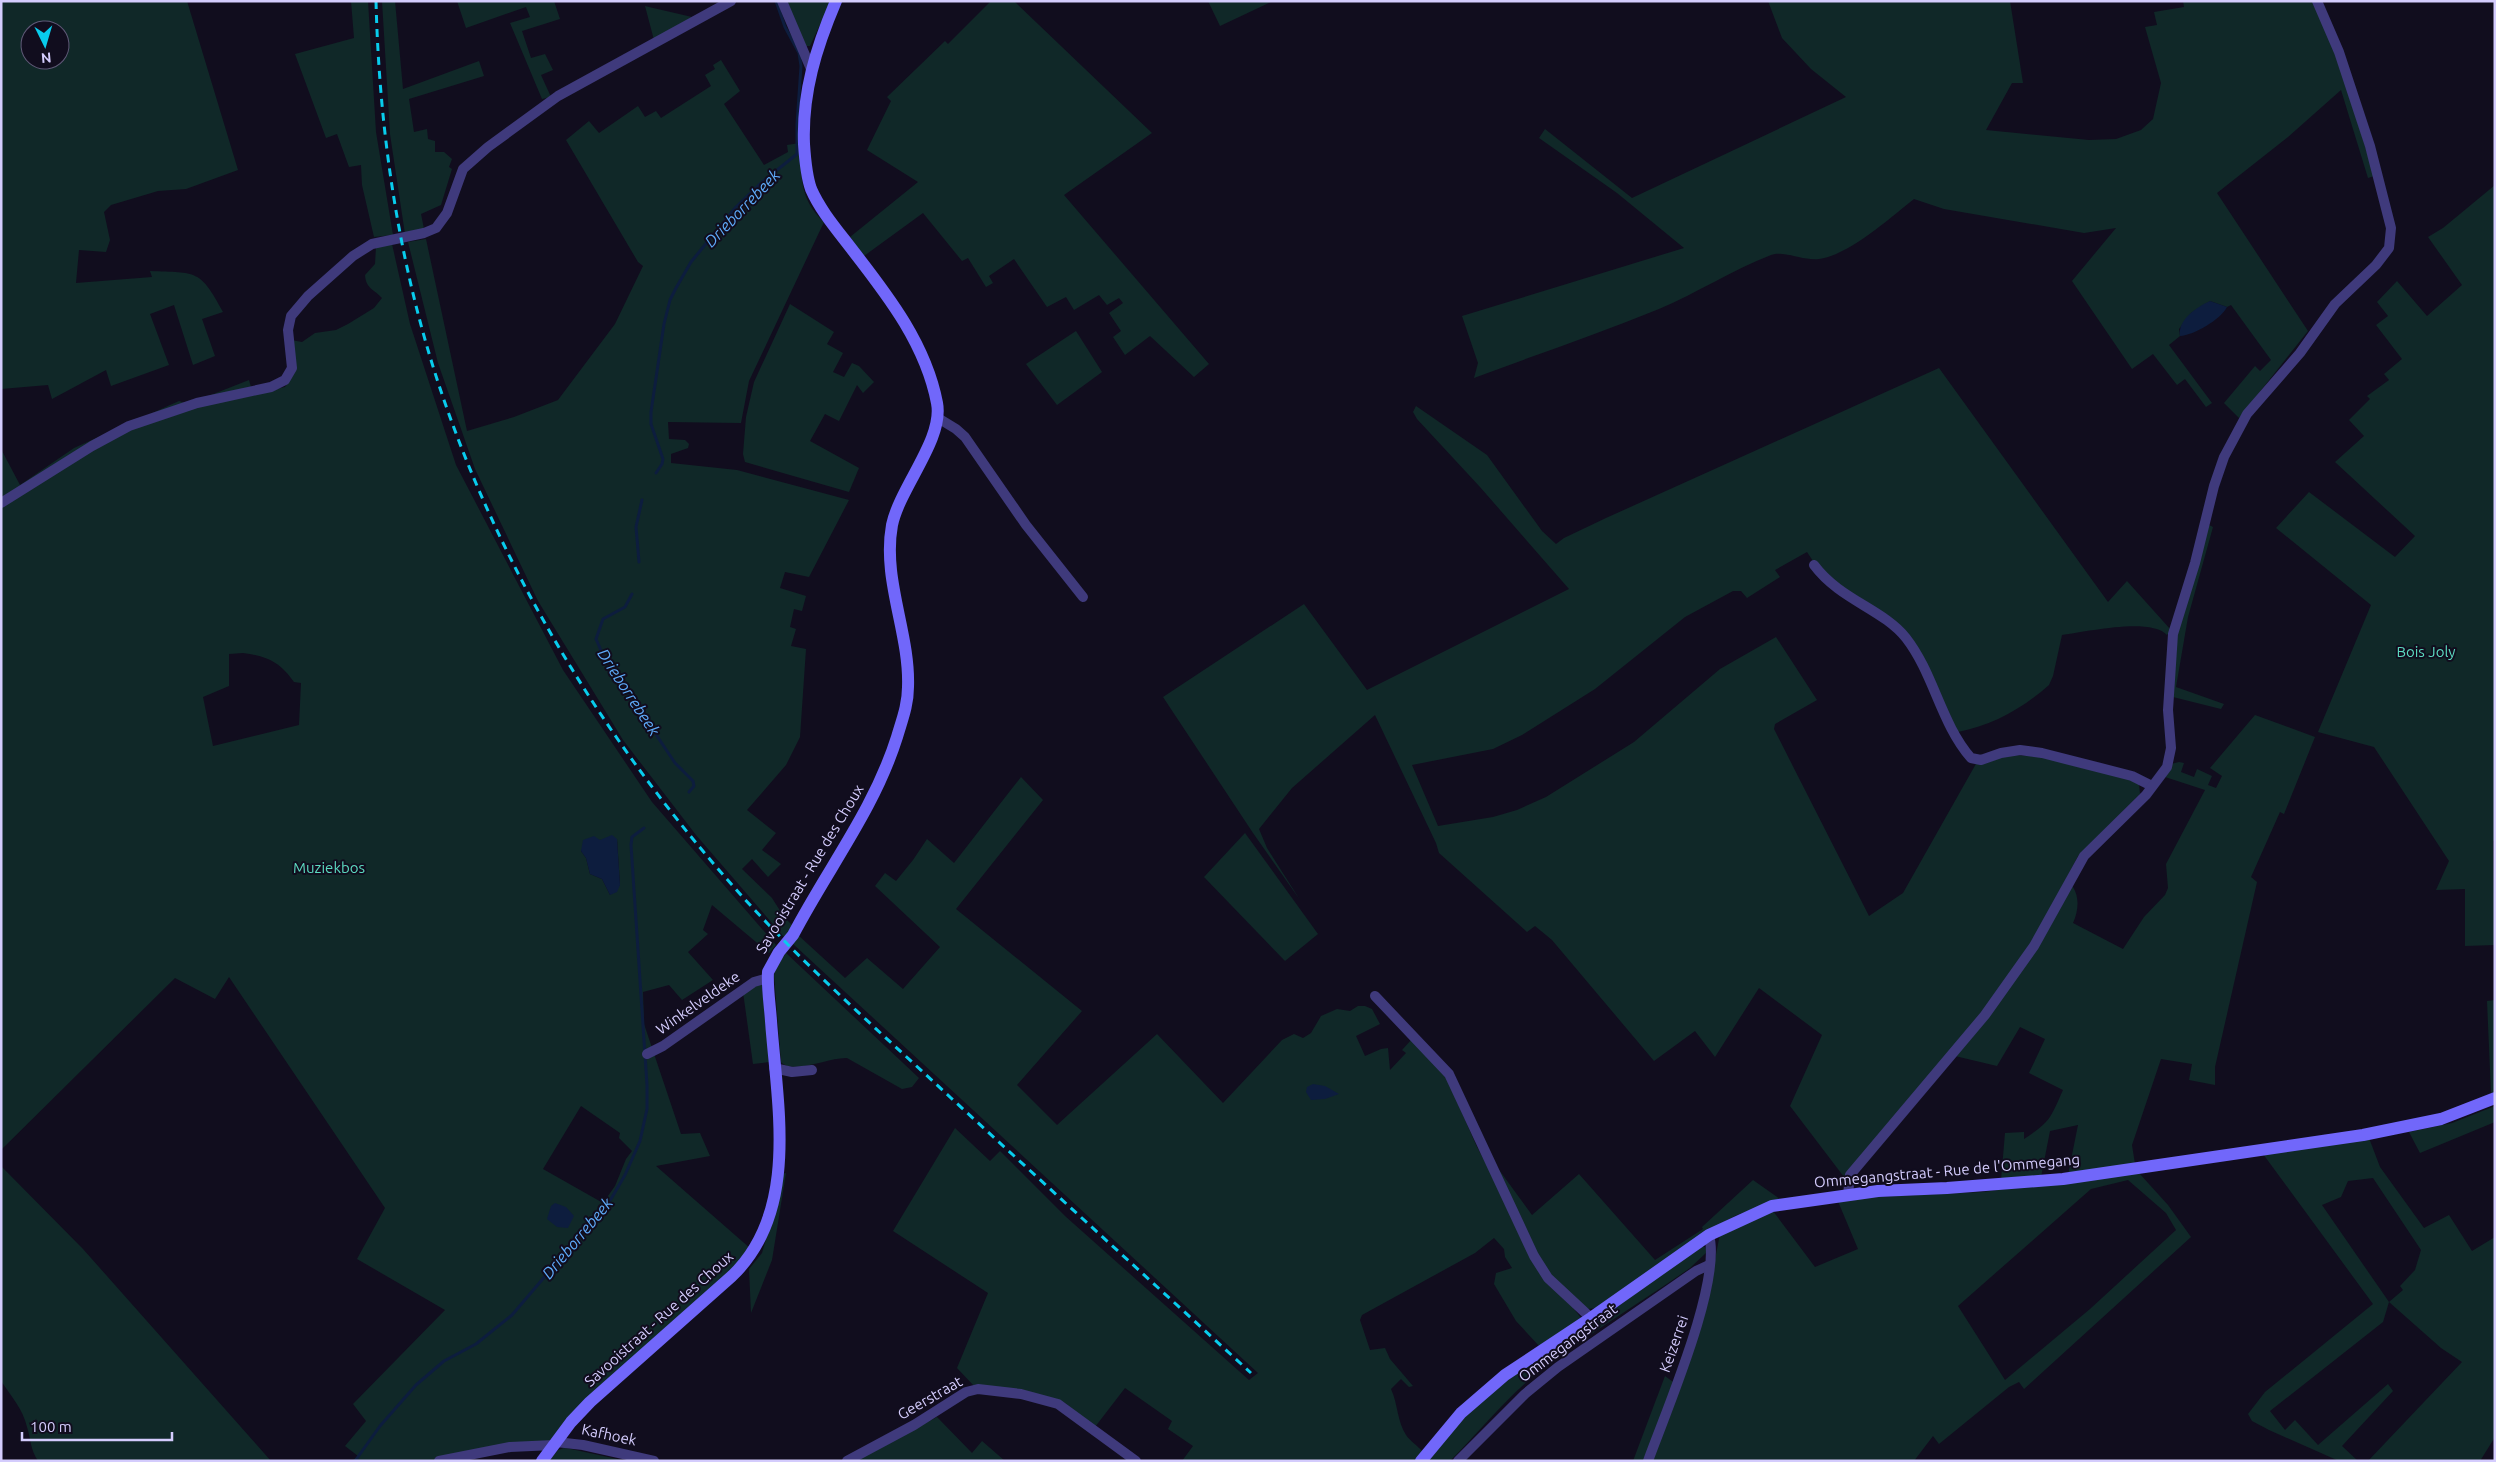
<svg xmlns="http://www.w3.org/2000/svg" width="2496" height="1462" font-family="Ubuntu,sans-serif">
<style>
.green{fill:#102828;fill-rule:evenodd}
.water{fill:#0d1d3e}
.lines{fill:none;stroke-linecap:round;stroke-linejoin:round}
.stream{stroke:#0d1d3e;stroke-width:3}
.minor{stroke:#3f3a7c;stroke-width:10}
.secondary{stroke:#7167fa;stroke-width:12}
.rail{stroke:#08cced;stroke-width:3;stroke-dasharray:8 6;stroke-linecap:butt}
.labels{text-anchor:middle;stroke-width:4;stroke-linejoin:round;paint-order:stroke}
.park-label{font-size:15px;fill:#5cdac0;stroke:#110d1e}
.street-label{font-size:15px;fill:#d4ccfd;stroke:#110d1e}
.water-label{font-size:16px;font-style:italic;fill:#5eaaf9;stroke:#110d1e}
</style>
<rect width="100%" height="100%" fill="#110d1e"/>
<!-- green -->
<g class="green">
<path d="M 1,1 L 187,1 L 238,170 L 186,189 L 158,191 L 111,205 L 104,212 L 110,240 L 106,252 L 79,250 L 76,283 L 152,277 L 150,271 C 197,273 200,269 223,312 L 202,319 L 215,356 L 193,365 L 174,305 L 150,314 L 169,365 L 111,386 L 106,370 L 52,399 L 48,385 L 1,389 ZM 30,30 L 60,30 L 60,60 L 30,60 Z"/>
<path d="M 351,1 L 368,1 L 376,132 L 393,235 L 374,237 L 362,185 L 361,165 L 349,167 L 337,134 L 326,138 L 295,54 L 354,38 Z"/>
<path d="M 382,1 L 395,1 L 403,89 L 479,61 L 484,76 L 409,99 L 414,132 L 427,129 L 428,139 L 435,141 L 435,152 L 444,152 L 452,159 L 449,167 L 452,169 L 441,205 L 421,214 L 424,229 L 405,234 L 390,134 Z"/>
<path d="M 457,1 L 554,1 L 560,19 L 522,31 L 531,58 L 545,54 L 553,70 L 541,75 L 551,97 L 542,99 L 510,23 L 530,17 L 526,7 L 466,28 Z"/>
<path d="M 786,1 L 831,1 L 810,46 L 805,46 Z"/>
<path d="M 991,1 L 1014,1 L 1152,133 L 1064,195 L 1209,364 L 1194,377 L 1150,336 L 1125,355 L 1113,337 L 1121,331 L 1109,313 L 1123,303 L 1119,298 L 1107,305 L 1099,295 L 1074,310 L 1066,297 L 1047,307 L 1014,259 L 989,276 L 993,283 L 986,287 L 968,258 L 962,261 L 923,213 L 864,256 L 850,237 L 918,182 L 867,150 L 891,101 L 887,97 L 945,41 L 948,44 Z"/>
<path d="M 1208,1 L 1273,1 L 1220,26 Z"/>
<path d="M 1768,1 L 2010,1 L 2023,83 L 2012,83 L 1986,130 L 2089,140 L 2116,139 L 2141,130 L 2153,119 L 2161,83 L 2145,27 L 2157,25 L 2154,12 L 2184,7 L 2183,1 L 2313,1 C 2340,58 2356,116 2374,176 L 2368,178 L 2341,90 L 2288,137 L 2217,193 L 2308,331 L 2239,418 L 2224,403 L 2255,366 L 2260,371 L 2271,360 L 2231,305 L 2227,307 L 2210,301 L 2191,313 L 2179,329 L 2180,336 L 2169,345 L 2212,403 L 2206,407 L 2185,379 L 2177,385 L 2153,354 L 2132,369 L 2072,281 L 2116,228 L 2084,233 L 1944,209 L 1914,199 C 1890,218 1849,255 1819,259 C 1802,261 1784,250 1771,255 C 1732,270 1697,293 1659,309 C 1598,334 1535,355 1474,378 L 1478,363 L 1462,316 L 1684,248 L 1617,193 L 1539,138 L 1545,129 L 1632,198 L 1846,97 L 1811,69 L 1782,38 Z"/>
<path d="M 645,6 L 649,7 L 692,17 L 654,40 Z"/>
<path d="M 721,60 L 740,91 L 724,104 L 764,165 L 788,152 L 787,145 L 800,143 C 802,175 798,198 824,222 L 749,381 L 741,423 L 668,422 L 669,439 L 685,440 L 689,444 L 688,448 L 671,454 L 671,463 L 737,470 L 849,500 L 809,577 L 785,572 L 780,588 L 806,596 L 802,611 L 794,609 L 790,627 L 796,629 L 791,646 L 806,649 L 800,737 L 786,765 L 747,810 L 776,833 L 762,850 L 781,864 L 768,877 L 752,859 L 742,869 L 772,898 L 784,917 L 794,927 L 784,937 L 696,835 L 623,740 L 538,601 L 475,469 L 438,363 L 408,242 L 426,239 L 467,431 L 514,417 L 558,400 L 615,324 L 643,266 L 638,262 L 566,140 L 589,121 L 599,133 L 638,106 L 645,117 L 656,111 L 661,118 L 711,86 L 705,75 L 715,69 L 713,65 Z"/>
<path d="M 2495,185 L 2495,840 L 2493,841 L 2495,945 L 2465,946 L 2465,889 L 2436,890 L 2449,861 L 2374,747 L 2318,732 L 2371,605 L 2276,528 L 2309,492 L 2395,557 L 2415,536 L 2335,462 L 2364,436 L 2349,420 L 2370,399 L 2367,396 L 2389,380 L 2384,374 L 2402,359 L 2376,325 L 2388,316 L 2377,302 L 2397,281 L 2427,316 L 2462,285 L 2428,237 L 2443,228 Z"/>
<path d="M 392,244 L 410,324 L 456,465 L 563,670 L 652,802 L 776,945 L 769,953 L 712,905 L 703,930 L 708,934 L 688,952 L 713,980 L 682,1000 L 669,985 L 643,992 L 644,1024 L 681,1134 L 700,1133 L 710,1156 L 656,1166 L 751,1249 L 746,1256 L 549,1441 L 427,1461 L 352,1461 L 358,1456 L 345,1446 L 366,1421 L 353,1404 L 445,1310 L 357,1259 L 385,1208 L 229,977 L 215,999 L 175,978 L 1,1150 L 1,499 L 3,497 L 1,494 L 1,449 L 20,485 L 74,448 L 179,401 L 188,404 L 249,380 L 253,394 L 285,387 L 292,376 L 291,340 L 302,342 L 315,333 L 336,330 L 348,324 L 374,308 L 382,298 C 374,289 366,289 365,275 L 375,264 L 376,247 ZM 243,653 C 267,656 280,662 294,682 L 301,683 L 299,725 L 213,746 L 203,697 L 229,686 L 229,654 ZM 617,839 L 620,885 L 610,895 L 602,879 L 590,874 L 586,858 L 581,851 L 583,847 L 600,840 ZM 581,1106 L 620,1133 L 619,1138 L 632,1151 L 626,1159 L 615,1186 L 603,1203 L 543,1169 Z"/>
<path d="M 790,304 L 834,332 L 827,344 L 843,353 L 833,372 L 844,377 L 852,363 L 859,366 L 874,382 L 863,393 L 857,385 L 839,421 L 825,414 L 810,441 L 859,468 L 849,492 L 745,462 L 743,454 L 746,417 L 754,382 Z"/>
<path d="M 1076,331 L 1102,372 L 1057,405 L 1026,364 Z"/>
<path d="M 1939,368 L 2108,602 L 2127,581 L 2171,630 L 2167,635 C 2150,617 2086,632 2062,635 L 2053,676 L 2049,685 C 2022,709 1993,725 1958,732 L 1911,638 L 1845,592 L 1815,564 L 1807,552 L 1775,570 L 1780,577 L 1747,598 L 1741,591 L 1733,591 L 1685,617 L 1595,689 L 1522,735 L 1493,749 L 1412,765 L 1438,826 L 1493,817 L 1517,810 L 1546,797 L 1634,742 L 1720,669 L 1776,637 L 1817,700 L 1775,724 L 1774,729 L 1869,916 L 1903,893 L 1977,762 L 2014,755 L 2046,757 L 2130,779 L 2139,784 L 2140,794 L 2078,856 L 2036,936 L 1995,997 L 1844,1177 L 1790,1106 L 1822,1035 L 1759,988 L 1715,1057 L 1695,1031 L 1654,1061 L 1552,940 L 1535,926 L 1527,932 L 1439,853 L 1436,843 L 1375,715 L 1292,788 L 1259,829 L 1267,848 L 1300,900 L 1253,833 L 1163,697 L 1304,604 L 1367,690 L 1569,589 L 1480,487 L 1417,419 L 1413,412 L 1416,406 L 1487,455 L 1542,531 L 1556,544 L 1564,538 L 1606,518 Z"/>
<path d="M 2207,524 L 2213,527 L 2188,617 L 2176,687 L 2224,704 L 2221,709 L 2173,697 L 2178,628 Z"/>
<path d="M 2255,715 L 2315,737 L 2284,814 L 2280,812 L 2251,877 L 2257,882 L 2215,1067 L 2215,1085 L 2189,1080 L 2192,1064 L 2161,1059 L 2132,1145 L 2135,1164 L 2068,1175 L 2078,1125 L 2050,1131 L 2041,1177 L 2001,1180 L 2005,1133 L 2024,1132 L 2024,1139 C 2051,1121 2050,1119 2063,1090 L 2029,1073 L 2045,1039 L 2020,1027 L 1997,1066 L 1955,1056 L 2068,887 L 2073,887 C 2080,898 2078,912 2073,923 L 2123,949 L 2144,917 L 2165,895 L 2168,888 L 2166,864 L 2205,790 L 2165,777 L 2171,764 L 2179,762 L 2184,763 L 2181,772 L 2194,777 L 2197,769 L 2212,776 L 2208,785 L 2216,788 L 2222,776 L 2210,768 Z"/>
<path d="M 1021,777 L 1043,800 L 956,909 L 1082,1011 L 1017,1085 L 1057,1125 L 1157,1034 L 1223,1103 L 1282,1040 L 1294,1034 L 1303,1038 L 1311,1033 L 1321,1016 L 1337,1009 L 1350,1011 L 1358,1006 L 1365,1006 L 1372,1009 L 1380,1024 L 1356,1036 L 1365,1056 L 1381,1049 L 1388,1048 L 1390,1070 L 1406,1053 L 1402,1050 L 1412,1039 L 1441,1070 L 1448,1081 L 1477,1147 L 1544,1269 L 1497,1167 L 1532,1215 L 1579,1174 L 1655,1260 L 1703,1229 L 1702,1227 L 1753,1180 L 1780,1199 L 1737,1215 L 1714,1227 L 1598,1308 L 1587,1309 L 1577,1304 L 1573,1308 L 1582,1319 L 1540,1347 L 1516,1321 L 1494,1284 L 1496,1273 L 1512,1268 L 1505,1257 L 1504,1249 L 1494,1238 L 1475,1253 L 1362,1315 L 1360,1320 L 1370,1350 L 1385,1348 L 1390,1359 L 1413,1386 L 1409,1387 L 1401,1379 L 1391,1389 C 1398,1404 1397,1421 1406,1435 C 1410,1441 1418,1446 1423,1452 L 1416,1461 L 1182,1461 L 1193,1446 L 1168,1429 L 1172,1421 L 1125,1388 L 1095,1427 L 1065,1403 L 1043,1396 L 974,1386 L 957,1368 L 988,1293 L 893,1231 L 955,1128 L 990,1161 L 1000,1151 L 1065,1216 L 1249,1380 L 1258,1373 L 792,943 L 798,935 L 845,978 L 867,958 L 903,989 L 940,947 L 875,886 L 885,873 L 896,881 L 913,860 L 927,839 L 954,863 Z"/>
<path d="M 1245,833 L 1318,934 L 1285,961 L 1204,877 Z"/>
<path d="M 786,953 L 919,1078 L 912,1087 L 902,1089 L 847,1058 C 830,1057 792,1075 781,1062 L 774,975 L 776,966 Z"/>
<path d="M 753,985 L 762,985 L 769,1062 L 753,1064 L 743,992 Z"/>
<path d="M 2495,1000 L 2495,1092 L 2491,1093 L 2487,1001 Z"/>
<path d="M 2495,1106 L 2495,1122 L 2420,1153 L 2409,1132 L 2452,1123 Z"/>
<path d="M 2369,1138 L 2380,1167 L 2424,1228 L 2449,1215 L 2472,1251 L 2495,1237 L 2495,1437 L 2480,1461 L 2368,1461 L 2462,1362 L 2441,1348 L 2389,1302 L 2383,1322 L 2270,1411 L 2285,1430 L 2295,1420 L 2318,1445 L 2388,1384 L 2393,1391 L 2342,1446 L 2358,1461 L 2339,1461 L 2269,1430 L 2252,1421 L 2248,1414 L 2265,1392 L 2373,1304 L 2263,1154 ZM 2373,1178 L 2421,1250 L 2415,1270 L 2400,1286 L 2403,1290 L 2389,1302 L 2322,1205 L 2341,1197 L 2348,1181 Z"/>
<path d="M 1,1166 L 83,1249 L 271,1461 L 38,1461 C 30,1449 31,1439 27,1427 C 23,1409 11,1396 1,1381 Z"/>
<path d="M 786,1173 L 772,1260 L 751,1313 L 749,1269 L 762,1253 L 774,1211 L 782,1174 Z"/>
<path d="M 2139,1173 L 2168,1205 L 2191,1237 L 2024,1389 L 2019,1382 L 2009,1387 L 1939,1444 L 1933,1436 L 1914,1461 L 1652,1461 L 1707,1300 L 1720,1234 L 1773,1211 L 1815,1267 L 1858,1249 L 1837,1199 L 1982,1192 ZM 2128,1180 L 2166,1213 L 2176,1230 L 2090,1309 L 2005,1380 L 1958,1306 L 2091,1189 Z"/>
<path d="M 1700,1246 L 1705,1247 L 1707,1252 L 1690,1268 C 1637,1305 1580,1339 1530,1379 C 1501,1404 1477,1434 1450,1461 L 1430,1461 L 1430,1458 L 1459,1420 L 1512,1377 L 1617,1307 Z"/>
<path d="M 1665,1376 L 1673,1382 L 1645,1461 L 1633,1461 Z"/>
<path d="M 937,1417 L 972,1453 L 982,1441 L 1005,1461 L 852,1461 Z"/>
<path d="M 564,1448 L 571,1449 L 626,1461 L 549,1461 L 558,1450 Z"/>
</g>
<!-- water -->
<g class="water">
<path d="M 2210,301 L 2227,307 C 2220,320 2194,335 2180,336 C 2177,320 2197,307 2210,301 Z"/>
<path d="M 612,835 L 617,839 L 620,885 L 617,892 L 610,895 L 602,879 L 590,874 L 586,858 L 581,851 L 583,840 L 594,836 L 600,840 Z"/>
<path d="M 1313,1084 L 1325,1086 L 1339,1094 L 1325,1099 L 1311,1100 L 1306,1092 L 1307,1087 Z"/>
<path d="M 555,1203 L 566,1207 L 574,1216 L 568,1228 L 557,1227 L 547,1219 L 551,1206 Z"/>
</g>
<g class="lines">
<!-- stream -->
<g class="stream">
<path d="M 656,473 L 662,464 L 663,459 L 651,424 L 651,412 L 664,324 L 670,300 L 676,288 L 691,262 L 736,207 L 761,183 L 797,154 L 797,124 L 801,66 L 799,53 L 785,27 L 776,1"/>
<path d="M 639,562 L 636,527 L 642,500"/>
<path d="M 632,594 L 625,607 L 603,619 L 596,639 L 603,655 L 675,763 L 693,781 L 694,786 L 689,792"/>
<path d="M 355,1461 L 380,1426 L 416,1385 L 444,1361 L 476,1344 L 512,1315 L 611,1199 L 625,1175 L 640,1141 L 647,1109 L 647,1085 L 631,845 L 632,837 L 644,828"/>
</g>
<!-- minor -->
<g class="minor">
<path d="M 782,1 L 811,69"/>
<path d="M 938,418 L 956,429 L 965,437 L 1026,525 L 1083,597"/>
<path d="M 1,503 L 92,446 L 129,426 L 197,403 L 271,387 L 285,380 L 292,368 L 288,330 L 291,316 L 308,296 L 353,256 L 372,244 L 424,233 L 436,228 L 447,213 L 463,169 L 488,147 L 558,96 L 731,1"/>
<path d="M 1814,565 C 1840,600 1883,609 1906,638 C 1934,674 1941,724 1971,758 L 1981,760 L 2001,753 L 2020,750 L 2042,753 L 2132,776 L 2152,786"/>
<path d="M 1375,996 L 1449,1074 L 1534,1256 L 1548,1278 L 1591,1318"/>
<path d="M 647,1054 L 663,1046 L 754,982 L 768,978"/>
<path d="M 774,1068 L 792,1072 L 812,1070"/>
<path d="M 1848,1195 L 1850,1175 L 1985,1015 L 2034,946 L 2084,856 L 2146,795 L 2167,767 L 2171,748 L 2168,710 L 2173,634 L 2195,563 L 2214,486 L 2224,457 L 2247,414 L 2300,353 L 2335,304 L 2376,265 L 2389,248 L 2391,228 L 2370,146 L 2339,52 L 2317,1"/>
<path d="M 556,1442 L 583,1445 L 654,1461"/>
<path d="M 439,1461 L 510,1447 L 554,1445"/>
<path d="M 847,1461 L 914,1425 L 966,1392 L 978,1389 L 1021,1394 L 1058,1404 L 1136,1461"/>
<path d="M 1458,1461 L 1525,1394 L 1558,1367 L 1696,1271 L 1709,1265"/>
<path d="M 1648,1461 C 1666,1411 1722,1282 1709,1235"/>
</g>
<!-- secondary -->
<g class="secondary">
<path d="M 542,1461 L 571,1422 L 590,1402 L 732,1276 C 800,1211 777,1105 771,1021 C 770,1005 767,988 768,972 L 779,952 L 793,935 C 828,868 874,810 897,737 C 902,720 908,705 908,687 C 910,633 882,580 892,525 C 900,487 944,439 937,403 C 926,345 889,297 854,252 C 839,232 821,212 811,189 C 806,175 805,159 804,144 C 802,93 816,48 836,1"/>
<path d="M 1421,1461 L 1461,1413 L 1505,1375 L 1591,1318 L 1709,1235 L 1772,1206 L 1878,1191 L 1947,1188 L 2063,1179 L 2363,1135 L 2441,1119 L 2495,1098"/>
</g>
<!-- rail -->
<path class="rail" d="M 376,1 C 379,123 396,244 431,360 C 490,553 599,735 733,886 C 800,962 877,1029 951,1098 C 1051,1190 1151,1281 1251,1373"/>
</g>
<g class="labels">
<!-- park labels -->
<g class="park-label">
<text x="2426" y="657">Bois Joly</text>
<text x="329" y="873">Muziekbos</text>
</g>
<!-- street labels -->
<g class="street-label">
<text transform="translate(810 869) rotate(-59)" y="5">Savooistraat - Rue des Choux</text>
<text transform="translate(698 1003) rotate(-35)" y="5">Winkelveldeke</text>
<text transform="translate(1947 1171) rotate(-5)" y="5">Ommegangstraat - Rue de l'Ommegang</text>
<text transform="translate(659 1319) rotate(-42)" y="5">Savooistraat - Rue des Choux</text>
<text transform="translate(1568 1343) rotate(-37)" y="5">Ommegangstraat</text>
<text transform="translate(1674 1344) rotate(-71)" y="5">Keizerrei</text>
<text transform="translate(930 1398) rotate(-30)" y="5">Geerstraat</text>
<text transform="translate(609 1435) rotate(12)" y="5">Kafhoek</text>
</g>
<!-- water labels -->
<g class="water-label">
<text transform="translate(742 208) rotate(-46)" y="6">Drieborrebeek</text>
<text transform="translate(629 692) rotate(57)" y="6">Drieborrebeek</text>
<text transform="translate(577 1238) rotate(-50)" y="6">Drieborrebeek</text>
</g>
</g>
<!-- border -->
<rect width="2496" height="1462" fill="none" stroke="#d4ccfd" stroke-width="5"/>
<!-- north arrow -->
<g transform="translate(45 45) rotate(175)"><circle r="24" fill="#110d1e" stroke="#5f5977"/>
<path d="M0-4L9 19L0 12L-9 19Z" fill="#08cced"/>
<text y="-8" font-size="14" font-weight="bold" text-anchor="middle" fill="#d4ccfd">N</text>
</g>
<!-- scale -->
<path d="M22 1432v8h150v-8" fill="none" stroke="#d4ccfd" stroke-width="2.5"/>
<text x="30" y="1432" font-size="15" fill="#d4ccfd" stroke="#110d1e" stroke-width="4" paint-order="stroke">100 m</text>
</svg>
